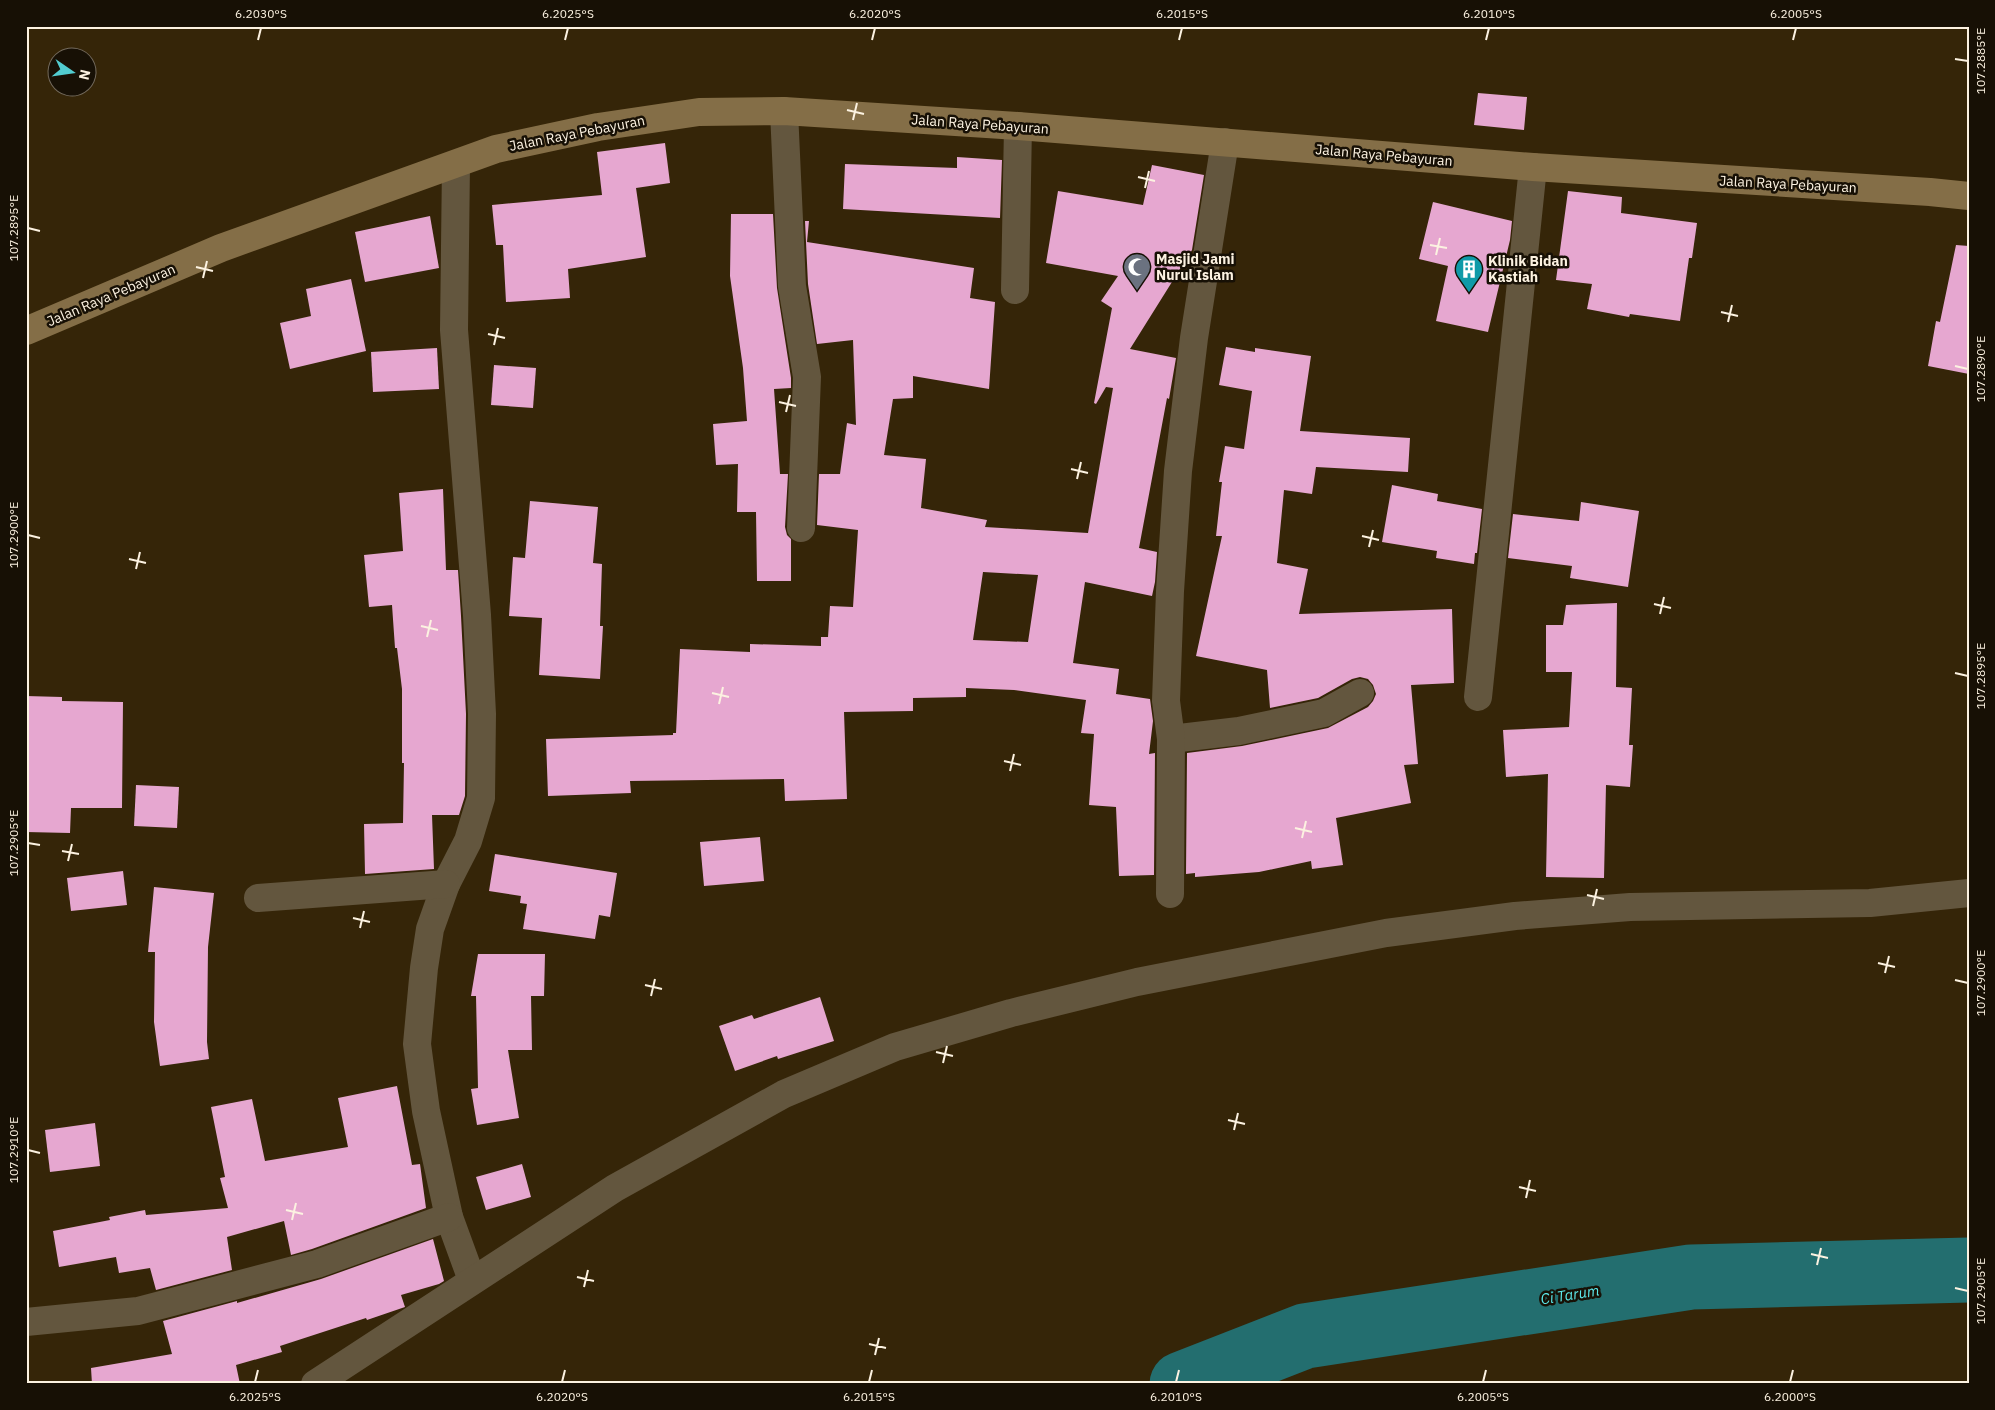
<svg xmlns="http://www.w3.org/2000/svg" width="1995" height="1410" font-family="'IBM Plex Sans',sans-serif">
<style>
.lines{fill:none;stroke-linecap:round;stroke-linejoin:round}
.river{stroke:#236e6f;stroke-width:65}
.building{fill:#e6a7d0;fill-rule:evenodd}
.minor{stroke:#63563e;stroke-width:28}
.secondary{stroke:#846e47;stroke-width:28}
.ticks{fill:none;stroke:#fcf2e1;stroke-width:2}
.labels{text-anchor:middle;stroke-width:5;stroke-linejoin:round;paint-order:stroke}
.street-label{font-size:14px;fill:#fcf2e1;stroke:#171005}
.poi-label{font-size:14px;font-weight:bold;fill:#fcf2e1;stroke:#171005;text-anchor:start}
.water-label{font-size:15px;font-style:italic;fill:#5ce8ea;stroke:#171005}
.neatline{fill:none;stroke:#fcf2e1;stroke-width:2}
.ticks-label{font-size:12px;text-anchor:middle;fill:#fcf2e1}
</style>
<rect width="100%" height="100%" fill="#352508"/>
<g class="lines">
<!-- river -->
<path class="river" d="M 1182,1384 L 1305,1336 L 1691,1277 L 1969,1270"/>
</g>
<!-- building -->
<g class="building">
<path d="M 1478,93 L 1527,97 L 1524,130 L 1474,125 Z"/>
<path d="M 665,143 L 670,183 L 636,188 L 646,257 L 568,269 L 570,298 L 506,302 L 503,245 L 496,245 L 492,205 L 602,195 L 597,152 Z"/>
<path d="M 957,157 L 1002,160 L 1000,218 L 843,209 L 845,164 L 957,168 Z"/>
<path d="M 1152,165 L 1204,175 L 1192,250 L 1130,349 L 1176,358 L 1169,399 L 1167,398 L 1139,548 L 1157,552 L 1155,582 L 1152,596 L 1085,582 L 1073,663 L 1119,669 L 1116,694 L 1150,699 L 1153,721 L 1149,754 L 1155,753 L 1154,875 L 1119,876 L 1116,807 L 1089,805 L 1094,734 L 1081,733 L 1086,700 L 1014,690 L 966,688 L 966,697 L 913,698 L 913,711 L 844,712 L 847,799 L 785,801 L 784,779 L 630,781 L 631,793 L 548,796 L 546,739 L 673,735 L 673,733 L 676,733 L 680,649 L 750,652 L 750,644 L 821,646 L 821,637 L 828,637 L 830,606 L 853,607 L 858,530 L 817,525 L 819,474 L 840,474 L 847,423 L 856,425 L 853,340 L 817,344 L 808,284 L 805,221 L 809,221 L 807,242 L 974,268 L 970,298 L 995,302 L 989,389 L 913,376 L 913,398 L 893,399 L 884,455 L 926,459 L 921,508 L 987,520 L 985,527 L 1088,533 L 1113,388 L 1106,387 L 1096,404 L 1094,403 L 1112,308 L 1101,301 L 1118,276 L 1046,263 L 1058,191 L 1143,205 ZM 983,572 L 1038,575 L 1028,642 L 973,640 Z"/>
<path d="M 1568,191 L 1622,197 L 1621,213 L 1697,223 L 1692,258 L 1689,258 L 1680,321 L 1630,314 L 1629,317 L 1587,309 L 1592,284 L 1556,280 Z"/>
<path d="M 1433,202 L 1512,221 L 1510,240 L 1488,332 L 1436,321 L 1448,266 L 1419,259 Z"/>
<path d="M 731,214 L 773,214 L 777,288 L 791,378 L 791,388 L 774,389 L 780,474 L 788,474 L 785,527 L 787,535 L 791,539 L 791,581 L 757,581 L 756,512 L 737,512 L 738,464 L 716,465 L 713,424 L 747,421 L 743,368 L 730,276 Z"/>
<path d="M 430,216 L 439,268 L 365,282 L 355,232 Z"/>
<path d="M 1956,245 L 1969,246 L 1969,374 L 1928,366 L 1936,321 L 1940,322 Z"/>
<path d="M 351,279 L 366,351 L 290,369 L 280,323 L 311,316 L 306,289 Z"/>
<path d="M 1226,347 L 1255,352 L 1255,348 L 1311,356 L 1300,431 L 1410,438 L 1408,472 L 1316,467 L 1312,494 L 1284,490 L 1277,563 L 1308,569 L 1299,614 L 1452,609 L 1454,683 L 1411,685 L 1418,764 L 1404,765 L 1411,803 L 1336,818 L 1343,865 L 1312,869 L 1311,861 L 1259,872 L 1195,877 L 1195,873 L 1186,874 L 1187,753 L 1242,746 L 1328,728 L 1368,707 L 1373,701 L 1376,694 L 1373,685 L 1368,679 L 1360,677 L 1352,679 L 1318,698 L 1270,708 L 1267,670 L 1196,656 L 1222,536 L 1216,536 L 1222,482 L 1219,482 L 1225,446 L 1244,449 L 1252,391 L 1219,385 Z"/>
<path d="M 437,348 L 439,389 L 373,392 L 371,352 Z"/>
<path d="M 494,365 L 536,368 L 533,408 L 491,405 Z"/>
<path d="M 1392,485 L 1438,494 L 1437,501 L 1482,509 L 1477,553 L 1475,553 L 1474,564 L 1436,558 L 1437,551 L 1382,542 Z"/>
<path d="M 443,489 L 446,570 L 458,570 L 461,616 L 466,714 L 465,796 L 459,815 L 432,815 L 434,869 L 365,874 L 364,824 L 403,823 L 404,763 L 402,763 L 402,689 L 397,648 L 395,648 L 392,605 L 369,607 L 364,555 L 403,551 L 399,493 Z"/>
<path d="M 530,501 L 598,507 L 593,563 L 602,564 L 600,626 L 603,626 L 600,679 L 539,675 L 542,618 L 509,616 L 513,557 L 525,558 Z"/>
<path d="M 1581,502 L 1639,511 L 1628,587 L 1570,578 L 1572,566 L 1508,558 L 1513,514 L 1579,521 Z"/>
<path d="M 1617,603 L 1616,687 L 1632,688 L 1629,745 L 1633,745 L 1630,787 L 1606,785 L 1604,878 L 1546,877 L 1548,774 L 1506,777 L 1503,730 L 1569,727 L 1572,672 L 1546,672 L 1546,625 L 1563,625 L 1566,605 Z"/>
<path d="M 26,696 L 62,697 L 62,701 L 123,702 L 122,808 L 71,808 L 70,833 L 26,832 Z"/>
<path d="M 136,785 L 179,787 L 177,828 L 134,826 Z"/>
<path d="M 760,837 L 764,881 L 704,886 L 700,842 Z"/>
<path d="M 495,854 L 617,873 L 610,917 L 599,915 L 595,939 L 523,929 L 527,904 L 520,903 L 521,896 L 489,891 Z"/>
<path d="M 123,871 L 127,905 L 71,911 L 67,878 Z"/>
<path d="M 154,887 L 214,893 L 208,947 L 207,1042 L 209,1059 L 160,1066 L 154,1022 L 155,952 L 148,952 Z"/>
<path d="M 478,954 L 545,954 L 544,996 L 531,996 L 532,1050 L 508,1050 L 519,1118 L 477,1125 L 471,1089 L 478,1088 L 476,996 L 471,996 Z"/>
<path d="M 820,997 L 834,1041 L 778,1059 L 777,1056 L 735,1071 L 719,1026 L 752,1015 L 754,1019 Z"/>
<path d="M 397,1086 L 412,1165 L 420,1164 L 426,1208 L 312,1249 L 291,1255 L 284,1221 L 227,1237 L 232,1270 L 156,1290 L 150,1268 L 119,1273 L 116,1257 L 59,1267 L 53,1231 L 110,1220 L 109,1217 L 145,1210 L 146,1215 L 228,1208 L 220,1178 L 225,1177 L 211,1107 L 252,1099 L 265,1161 L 348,1147 L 338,1098 Z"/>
<path d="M 95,1123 L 100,1166 L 50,1172 L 45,1130 Z"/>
<path d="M 522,1164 L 531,1197 L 486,1210 L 476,1177 Z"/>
<path d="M 433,1239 L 444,1281 L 439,1284 L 401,1295 L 405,1307 L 367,1320 L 366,1318 L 280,1346 L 282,1352 L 236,1365 L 240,1384 L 92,1384 L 91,1368 L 172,1354 L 163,1321 L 237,1301 L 237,1303 L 321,1279 Z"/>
</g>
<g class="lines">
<!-- minor -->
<g class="minor">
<path d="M 784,111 L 792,286 L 807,377 L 801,528"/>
<path d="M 456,164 L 454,330 L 477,615 L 482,714 L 481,798 L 468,841 L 446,884 L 430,929 L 424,968 L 417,1044 L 426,1111 L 449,1217 L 472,1280"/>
<path d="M 1015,290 L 1018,126"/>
<path d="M 1478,697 L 1533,167"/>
<path d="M 1171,739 L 1239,731 L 1324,713 L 1360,693"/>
<path d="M 1170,894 L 1171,739 L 1166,701 L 1170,591 L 1178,471 L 1194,338 L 1225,142"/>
<path d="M 258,898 L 446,884"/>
<path d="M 26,1322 L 138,1311 L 317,1264 L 449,1217"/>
<path d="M 315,1384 L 615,1188 L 784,1094 L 895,1047 L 1011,1013 L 1137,982 L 1386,933 L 1515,916 L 1630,907 L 1870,903 L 1969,893"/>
</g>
<!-- secondary -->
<path class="secondary" d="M 26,331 L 221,248 L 496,149 L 598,127 L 699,112 L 784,111 L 1018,126 L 1533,167 L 1930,192 L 1969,196"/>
</g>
<!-- ticks -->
<path class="ticks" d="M 258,40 L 261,28M 565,40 L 568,28M 872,40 L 875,28M 1179,40 L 1182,28M 1486,40 L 1489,28M 1793,40 L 1796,28M 1955,59 L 1968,61M 847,110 L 864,114M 853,120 L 857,103M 1138,177 L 1155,181M 1145,188 L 1149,171M 28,228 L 40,231M 1430,245 L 1447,248M 1436,255 L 1440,238M 196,267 L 213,271M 203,278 L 207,261M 1721,312 L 1738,316M 1728,322 L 1732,305M 488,334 L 505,338M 494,345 L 498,328M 1955,366 L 1968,369M 779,402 L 796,406M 786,412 L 790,395M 1071,469 L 1088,473M 1077,479 L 1081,462M 28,535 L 40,538M 1362,536 L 1379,540M 1369,547 L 1373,530M 129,559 L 146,563M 136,569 L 140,552M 1654,604 L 1671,608M 1660,614 L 1664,597M 421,626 L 438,630M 427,637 L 431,620M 1955,673 L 1968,676M 712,693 L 729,697M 719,704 L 723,687M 1004,761 L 1021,765M 1010,771 L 1014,754M 1295,828 L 1312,832M 1302,838 L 1306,821M 28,843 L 40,845M 62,851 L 79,854M 68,861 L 72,844M 1587,895 L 1604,899M 1593,906 L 1597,889M 353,918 L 370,922M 360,928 L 364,911M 1878,963 L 1895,967M 1885,973 L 1889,956M 1955,980 L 1968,983M 645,985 L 662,989M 651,996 L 655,979M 936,1052 L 953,1056M 943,1063 L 947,1046M 1228,1120 L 1245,1124M 1234,1130 L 1238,1113M 28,1150 L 40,1153M 1519,1187 L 1536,1191M 1526,1198 L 1530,1180M 286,1210 L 303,1214M 292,1220 L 296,1203M 1811,1254 L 1828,1258M 1817,1265 L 1821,1248M 577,1277 L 594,1281M 584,1287 L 588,1270M 1955,1288 L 1968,1291M 869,1344 L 886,1348M 875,1355 L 879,1338M 255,1382 L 258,1370M 562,1382 L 565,1370M 869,1382 L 872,1370M 1176,1382 L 1179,1370M 1483,1382 L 1486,1370M 1790,1382 L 1793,1370"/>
<!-- icons -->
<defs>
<g id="mosque-pin" transform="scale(1.4375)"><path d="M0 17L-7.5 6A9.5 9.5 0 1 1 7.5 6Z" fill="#6b7280" stroke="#171005"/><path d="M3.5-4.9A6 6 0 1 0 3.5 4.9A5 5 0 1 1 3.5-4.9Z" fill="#fff"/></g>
<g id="building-pin" transform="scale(1.4375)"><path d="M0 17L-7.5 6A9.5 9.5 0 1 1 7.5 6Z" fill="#0f9aa8" stroke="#171005"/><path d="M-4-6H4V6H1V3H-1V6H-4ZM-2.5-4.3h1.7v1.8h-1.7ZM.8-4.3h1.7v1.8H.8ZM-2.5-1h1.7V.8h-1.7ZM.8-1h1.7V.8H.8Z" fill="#fff"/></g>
</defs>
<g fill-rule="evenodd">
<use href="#mosque-pin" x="1137" y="267"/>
<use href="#building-pin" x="1469" y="269"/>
</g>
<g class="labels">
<!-- street labels -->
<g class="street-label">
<text transform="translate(980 124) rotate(4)" y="5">Jalan Raya Pebayuran</text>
<text transform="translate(577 133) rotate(-11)" y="5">Jalan Raya Pebayuran</text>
<text transform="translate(1384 155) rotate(5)" y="5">Jalan Raya Pebayuran</text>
<text transform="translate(1788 184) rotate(3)" y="5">Jalan Raya Pebayuran</text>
<text transform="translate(111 295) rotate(-23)" y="5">Jalan Raya Pebayuran</text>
</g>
<!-- poi labels -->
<g class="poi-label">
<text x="1156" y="264">Masjid Jami<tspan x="1156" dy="16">Nurul Islam</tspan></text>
<text x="1488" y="266">Klinik Bidan<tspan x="1488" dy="16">Kastiah</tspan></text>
</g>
<!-- water labels -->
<g class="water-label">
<text transform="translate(1570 1295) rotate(-9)" y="5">Ci Tarum</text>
</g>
</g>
<!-- border -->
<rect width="1995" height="1410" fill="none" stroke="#171005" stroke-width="55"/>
<!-- north arrow -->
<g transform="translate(72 72) rotate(103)"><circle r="24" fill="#171005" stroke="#736a5d"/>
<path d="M0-4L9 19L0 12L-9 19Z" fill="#52ccd0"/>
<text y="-8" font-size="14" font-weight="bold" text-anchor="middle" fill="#fcf2e1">N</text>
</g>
<rect x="28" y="28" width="1940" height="1354" class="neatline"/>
<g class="ticks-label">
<text x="261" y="18">6.2030°S</text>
<text x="568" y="18">6.2025°S</text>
<text x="875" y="18">6.2020°S</text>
<text x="1182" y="18">6.2015°S</text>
<text x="1489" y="18">6.2010°S</text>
<text x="1796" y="18">6.2005°S</text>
<text transform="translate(1981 61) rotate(-90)" y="4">107.2885°E</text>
<text transform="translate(14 228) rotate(-90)" y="4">107.2895°E</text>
<text transform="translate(1981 369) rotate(-90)" y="4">107.2890°E</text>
<text transform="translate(14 535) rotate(-90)" y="4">107.2900°E</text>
<text transform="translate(1981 676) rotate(-90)" y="4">107.2895°E</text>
<text transform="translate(14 843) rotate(-90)" y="4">107.2905°E</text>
<text transform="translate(1981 983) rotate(-90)" y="4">107.2900°E</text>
<text transform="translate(14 1150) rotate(-90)" y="4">107.2910°E</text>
<text transform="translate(1981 1291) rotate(-90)" y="4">107.2905°E</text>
<text x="255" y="1401">6.2025°S</text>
<text x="562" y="1401">6.2020°S</text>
<text x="869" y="1401">6.2015°S</text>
<text x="1176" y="1401">6.2010°S</text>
<text x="1483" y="1401">6.2005°S</text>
<text x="1790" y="1401">6.2000°S</text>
</g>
</svg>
